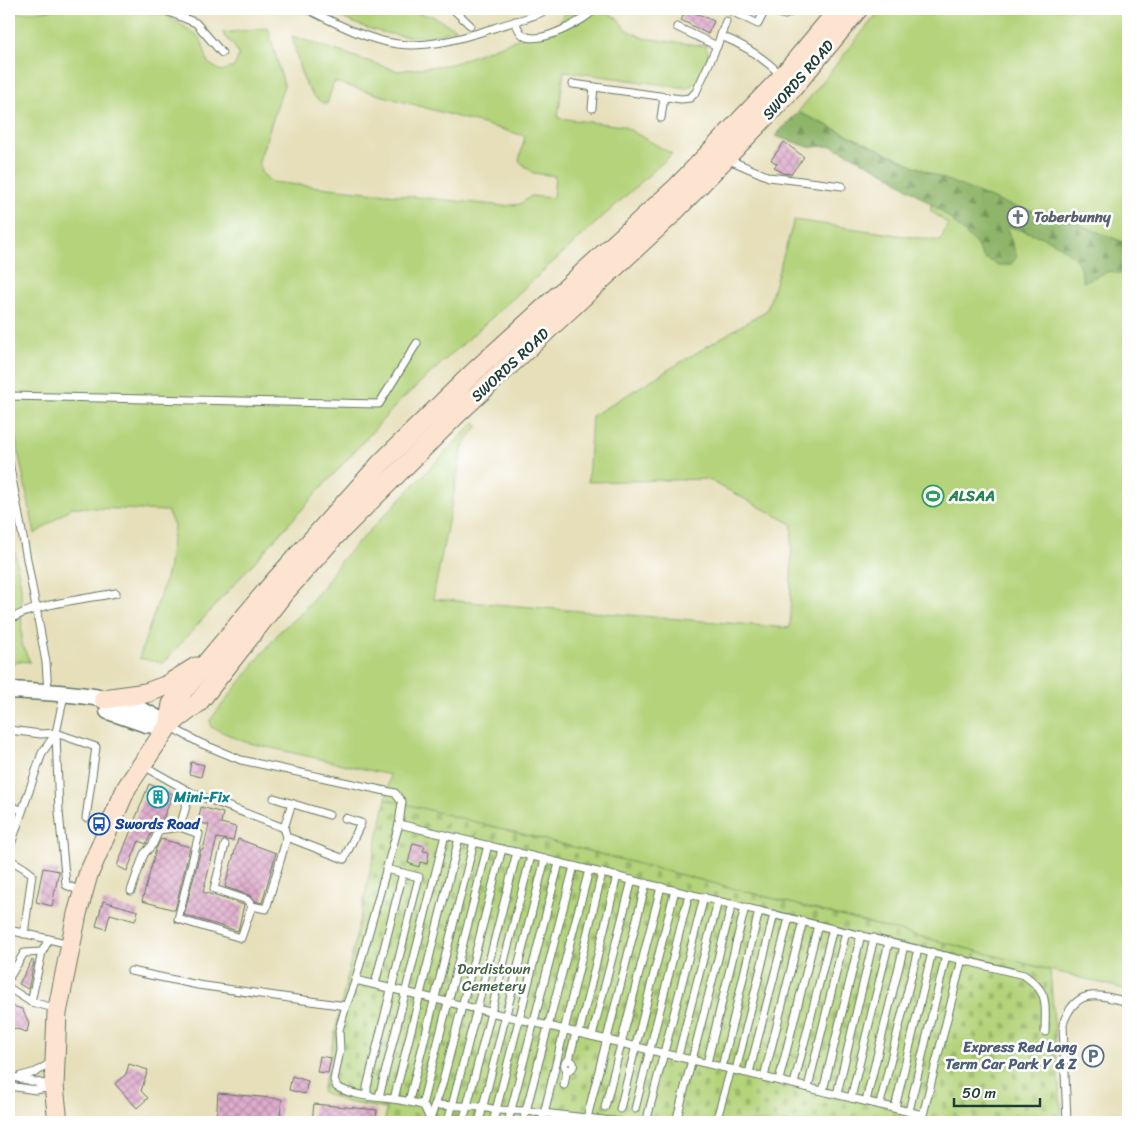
<svg xmlns="http://www.w3.org/2000/svg" width="1137" height="1131" font-family="Sriracha,sans-serif">
<style>
.green{fill:#b4d37a;stroke:#6a8857}
.forest{fill:url(#forest-firs);stroke:#57794f}
.cemetery{fill:url(#cemetery-stones);stroke:#6a8857}
.building{fill:url(#building-cross-hatch)}
.lines{fill:none;stroke-linecap:round;stroke-linejoin:round}
.service-casing{stroke:#657663;stroke-width:9}
.tertiary-casing{stroke:#657663;stroke-width:19}
.secondary-casing{stroke:#657663;stroke-width:21}
.service{stroke:#fff;stroke-width:7}
.tertiary{stroke:#fff;stroke-width:16}
.secondary{stroke:#fde4d0;stroke-width:19}
.labels{text-anchor:middle;stroke-width:5;stroke-linejoin:round;paint-order:stroke}
.street-label{font-size:15px;fill:#1f3d34;stroke:#fff}
.worship-label{font-size:15px;font-weight:bold;fill:#5b616d;stroke:#fff;text-anchor:start}
.leisure-label{font-size:15px;font-weight:bold;fill:#27864d;stroke:#fff;text-anchor:start}
.culture-label{font-size:15px;font-weight:bold;fill:#0d838f;stroke:#fff;text-anchor:start}
.transit-label{font-size:15px;font-weight:bold;fill:#164399;stroke:#fff;text-anchor:start}
.park-label{font-size:15px;fill:#446246;stroke:#fff}
.service-label{font-size:15px;font-weight:bold;fill:#4e5e75;stroke:#fff;text-anchor:end}
</style>
<defs>
<pattern id="forest-firs" width="22" height="20" patternUnits="userSpaceOnUse" patternTransform="scale(1.25)"><rect width="22" height="20" fill="#8fb56a"/><path d="M5 1l3.5 6h-7zM16 11l3.5 6h-7z" fill="#749458"/></pattern>
<pattern id="cemetery-stones" width="16" height="16" patternUnits="userSpaceOnUse" patternTransform="scale(1.25)"><rect width="16" height="16" fill="#b4d37a"/><path d="M2 7V4a2 2 0 0 1 4 0v3zM10 15v-3a2 2 0 0 1 4 0v3z" fill="#9ab66a"/></pattern>
<pattern id="building-cross-hatch" width="8" height="8" patternUnits="userSpaceOnUse" patternTransform="scale(1.25)"><rect width="8" height="8" fill="#dfaccc"/><path d="M0 0l8 8M0 8l8-8" fill="none" stroke="#b48da6"/></pattern>
</defs>
<rect width="100%" height="100%" fill="#fff"/>
<filter id="ink" filterUnits="userSpaceOnUse"><feTurbulence type="fractalNoise" baseFrequency=".02" numOctaves="2"/><feDisplacementMap in="SourceGraphic" scale="10" xChannelSelector="R" yChannelSelector="G"/><feConvolveMatrix kernelMatrix="1 2 1 2 8 2 1 2 1" color-interpolation-filters="sRGB"/></filter>
<filter id="wash" filterUnits="userSpaceOnUse"><feTurbulence type="fractalNoise" baseFrequency=".0096" numOctaves="4" result="noise"/><feDisplacementMap in="SourceGraphic" scale="20" xChannelSelector="R" yChannelSelector="G"/><feGaussianBlur stdDeviation="1.12" result="paint"/><feColorMatrix in="noise" values="0 0 0 0 0 0 0 0 0 0 0 0 0 0 0 0 0 1.4 0 .05"/><feComposite in="paint" operator="in"/></filter>
<g filter="url(#wash)">
<rect width="100%" height="100%" fill="#e6dfba"/>
<!-- green -->
<g class="green">
<path d="M 60,9 L 124,9 L 166,15 L 196,34 L 202,42 L 208,63 L 221,71 L 234,67 L 239,55 L 234,46 L 222,33 L 268,28 L 284,85 L 259,161 L 261,172 L 271,182 L 504,206 L 520,204 L 531,196 L 553,198 L 555,176 L 533,173 L 519,161 L 525,136 L 334,82 L 327,104 C 301,96 299,60 292,36 L 398,71 L 452,64 L 559,23 L 567,9 L 599,9 L 617,18 L 626,29 L 643,38 L 706,46 L 709,55 L 697,82 L 687,88 L 564,71 L 558,118 L 623,126 L 672,154 L 400,401 L 163,663 L 139,658 L 168,571 L 174,526 L 167,511 L 72,507 L 35,534 L 9,407 L 9,14 Z"/>
<path d="M 324,9 L 391,9 L 432,16 L 456,29 C 446,32 435,36 425,36 C 388,39 356,25 324,9 Z"/>
<path d="M 881,9 L 1128,9 L 1128,990 L 386,799 L 390,775 L 245,742 L 211,727 L 210,720 L 281,630 L 298,616 L 324,586 L 341,560 L 475,422 L 478,425 L 463,446 L 433,599 L 790,628 L 792,524 L 707,479 L 588,482 L 592,416 L 767,310 L 794,220 L 940,241 L 948,224 L 931,211 L 930,173 L 798,112 Z"/>
<path d="M 9,518 L 21,587 L 22,644 L 30,662 L 18,661 L 9,668 Z"/>
</g>
<!-- forest -->
<path class="forest" d="M 798,112 L 930,173 L 998,201 L 1019,208 L 1053,214 L 1128,244 L 1128,276 L 1110,271 L 1083,282 C 1082,276 1081,268 1078,263 C 1061,240 1032,233 1006,226 L 1017,257 L 1010,265 L 998,265 L 983,257 L 976,244 L 945,214 L 889,175 L 833,146 L 809,147 L 775,136 Z"/>
<!-- cemetery -->
<path class="cemetery" d="M 386,799 L 1050,970 L 1062,1122 L 385,1122 L 386,1109 L 346,1102 L 322,1092 Z"/>
<g id="blocks">
<!-- building -->
<g class="building">
<path d="M 687,9 L 714,21 L 708,34 L 681,20 Z"/>
<path d="M 784,142 L 804,157 L 791,174 L 783,173 L 774,167 L 777,164 L 771,160 Z"/>
<path d="M 191,762 L 204,765 L 201,777 L 189,774 Z"/>
<path d="M 149,784 L 173,794 L 161,824 L 155,826 L 146,844 L 139,841 L 127,871 L 117,866 Z"/>
<path d="M 201,807 L 223,813 L 221,823 L 236,827 L 233,841 L 217,838 L 203,892 L 244,905 L 238,931 L 184,915 L 201,849 L 203,850 L 209,825 L 198,822 Z"/>
<path d="M 161,839 L 190,847 L 175,910 L 142,901 L 156,849 Z"/>
<path d="M 238,839 L 276,853 L 262,903 L 255,901 L 249,895 L 225,887 Z"/>
<path d="M 413,843 L 425,846 L 423,851 L 429,852 L 427,864 L 420,862 L 419,867 L 408,863 Z"/>
<path d="M 43,868 L 59,871 L 52,906 L 36,902 Z"/>
<path d="M 103,901 L 138,911 L 135,921 L 110,914 L 106,929 L 96,926 Z"/>
<path d="M 32,960 L 34,962 L 28,989 L 19,984 Z"/>
<path d="M 9,1005 L 22,1009 L 29,1023 L 27,1032 L 9,1027 Z"/>
<path d="M 320,1056 L 331,1058 L 328,1073 L 317,1072 Z"/>
<path d="M 129,1064 L 148,1070 L 141,1091 L 148,1098 L 137,1108 L 115,1084 L 126,1074 Z"/>
<path d="M 292,1076 L 308,1081 L 305,1094 L 289,1090 Z"/>
<path d="M 218,1093 L 282,1099 L 279,1122 L 216,1122 Z"/>
<path d="M 314,1104 L 377,1110 L 376,1122 L 312,1122 Z"/>
</g>
</g>
</g>
<g filter="url(#ink)">
<use href="#blocks" fill-opacity="0" stroke="#657663" stroke-width="1"/>
<g class="lines">
<!-- service casing -->
<g class="service-casing">
<g id="service">
<path d="M 162,9 L 196,23 L 222,53"/>
<path d="M 307,9 C 386,49 408,56 494,28 C 511,22 533,18 548,9"/>
<path d="M 453,9 L 470,25"/>
<path d="M 727,9 L 758,24 L 765,10"/>
<path d="M 763,9 L 785,15 L 797,9"/>
<path d="M 515,21 C 517,26 519,32 523,35 C 539,46 584,21 595,9"/>
<path d="M 677,27 L 717,46"/>
<path d="M 721,36 C 745,45 764,58 782,76"/>
<path d="M 573,84 L 681,99 L 690,98 L 696,92 L 717,46 L 726,21"/>
<path d="M 592,108 L 594,87"/>
<path d="M 661,118 L 664,97"/>
<path d="M 727,159 L 769,177 L 842,186"/>
<path d="M 9,396 L 379,404 L 417,343"/>
<path d="M 9,462 L 46,662 L 48,692"/>
<path d="M 9,620 C 33,604 86,599 116,593"/>
<path d="M 9,730 L 41,734 L 56,733 L 96,747 L 86,818"/>
<path d="M 56,733 L 59,812 L 66,885 L 83,892"/>
<path d="M 142,765 L 190,792 L 284,828 L 287,837 L 266,909 L 252,906 L 241,938 L 178,919 L 199,834 L 180,827 L 190,792"/>
<path d="M 274,798 L 329,815"/>
<path d="M 9,806 L 22,810"/>
<path d="M 399,824 L 1024,975 C 1050,993 1045,1003 1045,1032"/>
<path d="M 284,828 L 292,803"/>
<path d="M 287,837 L 344,859 L 361,823 L 345,818"/>
<path d="M 225,845 L 214,889 L 247,900 L 252,906"/>
<path d="M 9,850 L 42,753 L 56,733 L 64,695"/>
<path d="M 9,859 L 24,868 L 32,874 L 24,934"/>
<path d="M 131,891 L 144,854 L 153,844 L 159,830 L 180,827"/>
<path d="M 9,930 L 70,944"/>
<path d="M 49,939 L 42,952 L 31,1002 L 58,1009"/>
<path d="M 131,971 L 198,985 L 346,1006 L 355,982 L 399,824 L 402,802 L 395,793 L 241,760 L 200,743 L 169,726"/>
<path d="M 9,978 L 24,953 L 42,952"/>
<path d="M 355,980 L 923,1115 L 962,959"/>
<path d="M 375,984 L 403,873"/>
<path d="M 9,988 L 31,1002"/>
<path d="M 346,1006 L 339,1030 L 340,1050 L 334,1080 L 337,1087 C 363,1101 396,1095 424,1106 L 430,1119"/>
<path d="M 579,1033 L 617,876"/>
<path d="M 592,1036 L 632,880"/>
<path d="M 678,1056 L 718,901"/>
<path d="M 569,1060 L 576,1032"/>
<circle cx="569" cy="1065" r="4.5"/>
<path d="M 707,1063 L 745,907"/>
<path d="M 722,1067 L 759,911"/>
<path d="M 736,1070 L 774,914"/>
<path d="M 749,1073 L 789,918"/>
<path d="M 9,1076 L 53,1086"/>
<path d="M 21,1076 L 36,1072 L 52,1062"/>
<path d="M 764,1077 L 803,921"/>
<path d="M 779,1080 L 818,925"/>
<path d="M 794,1084 L 833,928"/>
<path d="M 564,1085 L 567,1069"/>
<path d="M 9,1086 L 36,1090 L 51,1087"/>
<path d="M 808,1087 L 846,932"/>
<path d="M 823,1091 L 861,935"/>
<path d="M 837,1094 L 874,938"/>
<path d="M 367,1095 L 367,1087 L 419,877 L 386,869"/>
<path d="M 379,1097 L 445,835"/>
<path d="M 851,1098 L 889,942"/>
<path d="M 394,1099 L 459,838"/>
<path d="M 409,1101 L 474,842"/>
<path d="M 866,1101 L 904,946"/>
<path d="M 880,1104 L 918,949"/>
<path d="M 422,1105 L 488,845"/>
<path d="M 435,1105 L 483,1107 L 496,1110 L 526,1111 L 620,1122"/>
<path d="M 605,1107 L 661,887"/>
<path d="M 895,1108 L 932,952"/>
<path d="M 620,1109 L 675,890"/>
<path d="M 635,1109 L 689,894"/>
<path d="M 909,1111 L 946,956"/>
<path d="M 648,1115 L 704,897"/>
<path d="M 9,1122 L 10,1122"/>
<path d="M 429,1122 L 442,1085 L 502,849"/>
<path d="M 448,1122 L 517,852"/>
<path d="M 463,1122 L 531,856"/>
<path d="M 479,1122 L 545,859"/>
<path d="M 493,1122 L 559,863"/>
<path d="M 508,1122 L 574,866"/>
<path d="M 523,1122 L 589,870"/>
<path d="M 542,1122 L 602,873"/>
<path d="M 556,1122 L 557,1115"/>
<path d="M 586,1122 L 646,883"/>
<path d="M 676,1122 L 732,904"/>
<path d="M 716,1122 L 731,1069"/>
<path d="M 1067,1122 L 1063,1024 C 1076,987 1097,994 1128,1002"/>
</g>
</g>
<!-- tertiary casing -->
<g class="tertiary-casing">
<g id="tertiary">
<path d="M 9,690 C 61,693 125,693 168,726"/>
<path d="M 108,711 L 146,724 L 168,726"/>
</g>
</g>
<!-- secondary casing -->
<g class="secondary-casing">
<g id="secondary">
<path d="M 104,699 L 146,693 L 165,686 L 196,667"/>
<path d="M 168,726 L 172,704 L 274,582 L 382,462 L 474,372 L 676,188 L 782,77 L 839,9"/>
<path d="M 58,1122 L 54,1086 L 57,1013 L 77,914 L 88,875 L 127,787 L 168,726 L 198,703 L 284,593 L 333,538 L 457,414 L 671,215 L 791,90 L 858,9"/>
</g>
</g>
<!-- service -->
<use href="#service" class="service"/>
<!-- tertiary -->
<use href="#tertiary" class="tertiary"/>
<!-- secondary -->
<use href="#secondary" class="secondary"/>
</g>
</g>
<!-- icons -->
<defs>
<g id="church-ring" transform="scale(1.125)"><circle r="9.5" fill="#fff" stroke="#6b7280" stroke-width="1.5"/><path d="M-1.2-6h2.4v3.5h3.3v2.4h-3.3V6h-2.4V-.1h-3.3v-2.4h3.3Z" fill="#6b7280"/></g>
<g id="stadium-ring" transform="scale(1.125)"><circle r="9.5" fill="#fff" stroke="#2e9e5b" stroke-width="1.5"/><path d="M0-5a6.5 5 0 1 0 0 10a6.5 5 0 1 0 0-10ZM-3.5-1.8h7v3.6h-7Z" fill="#2e9e5b"/></g>
<g id="building-ring" transform="scale(1.125)"><circle r="9.5" fill="#fff" stroke="#0f9aa8" stroke-width="1.5"/><path d="M-4-6H4V6H1V3H-1V6H-4ZM-2.5-4.3h1.7v1.8h-1.7ZM.8-4.3h1.7v1.8H.8ZM-2.5-1h1.7V.8h-1.7ZM.8-1h1.7V.8H.8Z" fill="#0f9aa8"/></g>
<g id="bus-ring" transform="scale(1.125)"><circle r="9.5" fill="#fff" stroke="#1a4fb4" stroke-width="1.5"/><path d="M-5-6H5V4H4V6H2V4H-2V6H-4V4H-5ZM-3.5-4V0h7V-4ZM-3.5 1.2v1.5H-2V1.2ZM2 1.2v1.5H3.5V1.2Z" fill="#1a4fb4"/></g>
<g id="parking-ring" transform="scale(1.125)"><circle r="9.5" fill="#fff" stroke="#5c6f8a" stroke-width="1.5"/><path d="M-3.5-5.5H1a3.5 3.5 0 0 1 0 7H-1V5.5H-3.5ZM-1-3.4V-.6H.8a1.4 1.4 0 0 0 0-2.8Z" fill="#5c6f8a"/></g>
</defs>
<g fill-rule="evenodd">
<use href="#church-ring" x="1018" y="217"/>
<use href="#stadium-ring" x="933" y="496"/>
<use href="#building-ring" x="158" y="797"/>
<use href="#bus-ring" x="99" y="824"/>
<use href="#parking-ring" x="1093" y="1056"/>
</g>
<g class="labels">
<!-- street labels -->
<g class="street-label">
<text transform="translate(798 80) rotate(-49)" y="5">SWORDS ROAD</text>
<text transform="translate(510 365) rotate(-43)" y="5">SWORDS ROAD</text>
</g>
<!-- worship labels -->
<g class="worship-label">
<text x="1034" y="222">Toberbunny</text>
</g>
<!-- leisure labels -->
<g class="leisure-label">
<text x="949" y="501">ALSAA</text>
</g>
<!-- culture labels -->
<g class="culture-label">
<text x="174" y="802">Mini-Fix</text>
</g>
<!-- transit labels -->
<g class="transit-label">
<text x="115" y="829">Swords Road</text>
</g>
<!-- park labels -->
<g class="park-label">
<text x="494" y="974">Dardistown<tspan x="494" dy="17">Cemetery</tspan></text>
</g>
<!-- service labels -->
<g class="service-label">
<text x="1077" y="1052">Express Red Long<tspan x="1077" dy="17">Term Car Park Y &amp; Z</tspan></text>
</g>
</g>
<!-- margin -->
<rect width="1137" height="1131" fill="none" stroke="#fff" stroke-width="30"/>
<!-- scale -->
<path d="M954 1098v8h86v-8" fill="none" stroke="#1f3d34" stroke-width="2.5"/>
<text x="962" y="1098" font-size="15" fill="#1f3d34" stroke="#ffffff" stroke-width="4" paint-order="stroke">50 m</text>
</svg>
